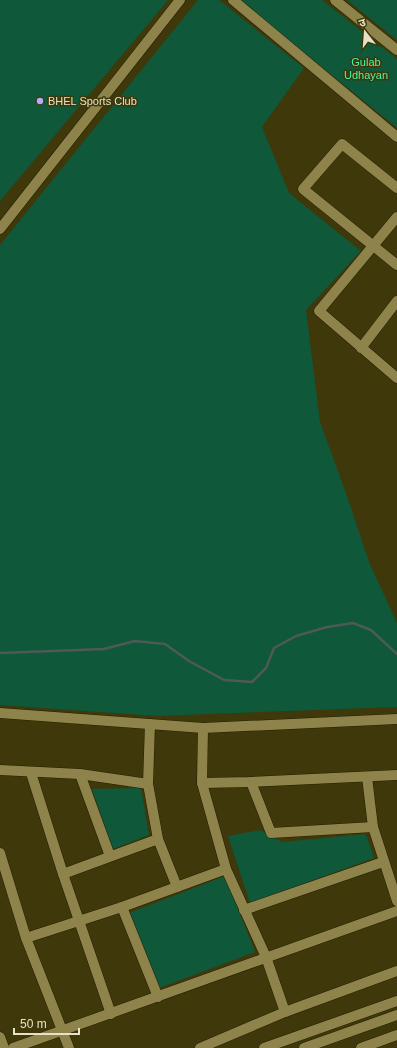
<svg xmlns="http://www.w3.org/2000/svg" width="397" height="1048" font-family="Arial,'Noto Sans Devanagari',sans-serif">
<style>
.green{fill:#0f5839}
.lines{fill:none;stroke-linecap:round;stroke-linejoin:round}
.stream{stroke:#4d5a56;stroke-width:2.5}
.minor-casing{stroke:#241f02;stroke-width:11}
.secondary-casing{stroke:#241f02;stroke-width:11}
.minor{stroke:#8e844b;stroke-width:10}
.secondary{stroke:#8e844b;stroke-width:10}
.poi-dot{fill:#a9b0fc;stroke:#3f380a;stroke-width:1.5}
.labels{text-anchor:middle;stroke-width:3;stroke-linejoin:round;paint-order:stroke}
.park-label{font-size:11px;fill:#48f5a8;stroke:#3f380a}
.poi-label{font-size:11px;fill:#e7e2c5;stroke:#3f380a;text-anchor:start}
</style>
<rect width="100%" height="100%" fill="#3f380a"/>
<!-- green -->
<g class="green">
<path d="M 0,0 L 168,0 L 0,201 Z"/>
<path d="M 198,0 L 219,0 L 304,68 L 262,127 L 289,193 L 361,251 L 306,310 L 320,422 L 347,496 L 369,562 L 397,623 L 397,707 L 157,716 L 0,705 L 0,245 Z"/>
<path d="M 239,0 L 322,0 L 397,59 L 397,128 Z"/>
<path d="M 347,0 L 397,0 L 397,40 Z"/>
<path d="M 141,788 L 149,835 L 113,849 L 92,790 L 90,789 Z"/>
<path d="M 260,830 L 282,842 L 364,834 L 367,837 L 374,858 L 250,903 L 228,836 Z"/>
<path d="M 225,876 L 255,952 L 159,988 L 129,913 Z"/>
</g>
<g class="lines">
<!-- stream -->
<path class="stream" d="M 0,653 L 104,649 L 135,641 L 165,644 L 189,661 L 224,680 L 252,682 L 266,668 L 274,648 L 296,636 L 327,627 L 353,623 L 371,630 L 397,654"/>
<!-- minor casing -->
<g class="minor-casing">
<g id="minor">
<path d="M 233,0 L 397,137"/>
<path d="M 335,0 L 397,50"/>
<path d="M 397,188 L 342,144 L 303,189 L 397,265"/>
<path d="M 397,217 L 319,311 L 397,378"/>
<path d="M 361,348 L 397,301"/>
<path d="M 0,713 L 203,728 L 397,719"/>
<path d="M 150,724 L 148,784 L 158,839 L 177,887"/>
<path d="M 203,728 L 202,783 L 226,869 L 266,957 L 285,1012"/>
<path d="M 0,770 L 80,774 L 148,784"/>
<path d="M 31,773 L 63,874 L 111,1014"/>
<path d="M 80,774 L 110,856"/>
<path d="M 367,777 L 373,827 L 397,901"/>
<path d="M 251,782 L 271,833 L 373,827"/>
<path d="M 202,783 L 251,782 L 397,775"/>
<path d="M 0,853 L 26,938 L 69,1048"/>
<path d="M 63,874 L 158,839"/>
<path d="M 122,907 L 158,997"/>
<path d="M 244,910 L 383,862"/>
<path d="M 26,938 L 122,907 L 226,869"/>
<path d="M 0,1037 L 4,1048"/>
<path d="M 13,1048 L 397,911"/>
<path d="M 200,1048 L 285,1012 L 397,971"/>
<path d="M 361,1048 L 397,1035"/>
</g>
</g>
<!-- secondary casing -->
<g class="secondary-casing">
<g id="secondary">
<path d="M 0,229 L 180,0"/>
<path d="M 264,1048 L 397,1001"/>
<path d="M 304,1048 L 397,1015"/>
</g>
</g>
<!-- minor -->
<use href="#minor" class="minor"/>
<!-- secondary -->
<use href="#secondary" class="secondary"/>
</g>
<!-- markers -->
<circle class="poi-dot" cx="40" cy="101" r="4"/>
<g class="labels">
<!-- park labels -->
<g class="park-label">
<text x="366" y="66">Gulab<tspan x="366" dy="13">Udhayan</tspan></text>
</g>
<!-- poi labels -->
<g class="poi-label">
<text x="48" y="105">BHEL Sports Club</text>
</g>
</g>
<!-- north arrow -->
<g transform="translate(365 32) rotate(343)" stroke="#3f380a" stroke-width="3" paint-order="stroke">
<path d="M0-3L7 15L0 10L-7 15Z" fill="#e7e2c5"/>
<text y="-6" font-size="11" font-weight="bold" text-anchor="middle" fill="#e7e2c5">उ</text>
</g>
<!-- scale -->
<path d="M14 1028v6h65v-6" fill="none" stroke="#e7e2c5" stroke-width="2"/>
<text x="20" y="1028" font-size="12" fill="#e7e2c5" stroke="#3f380a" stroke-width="3" paint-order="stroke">50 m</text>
</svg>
